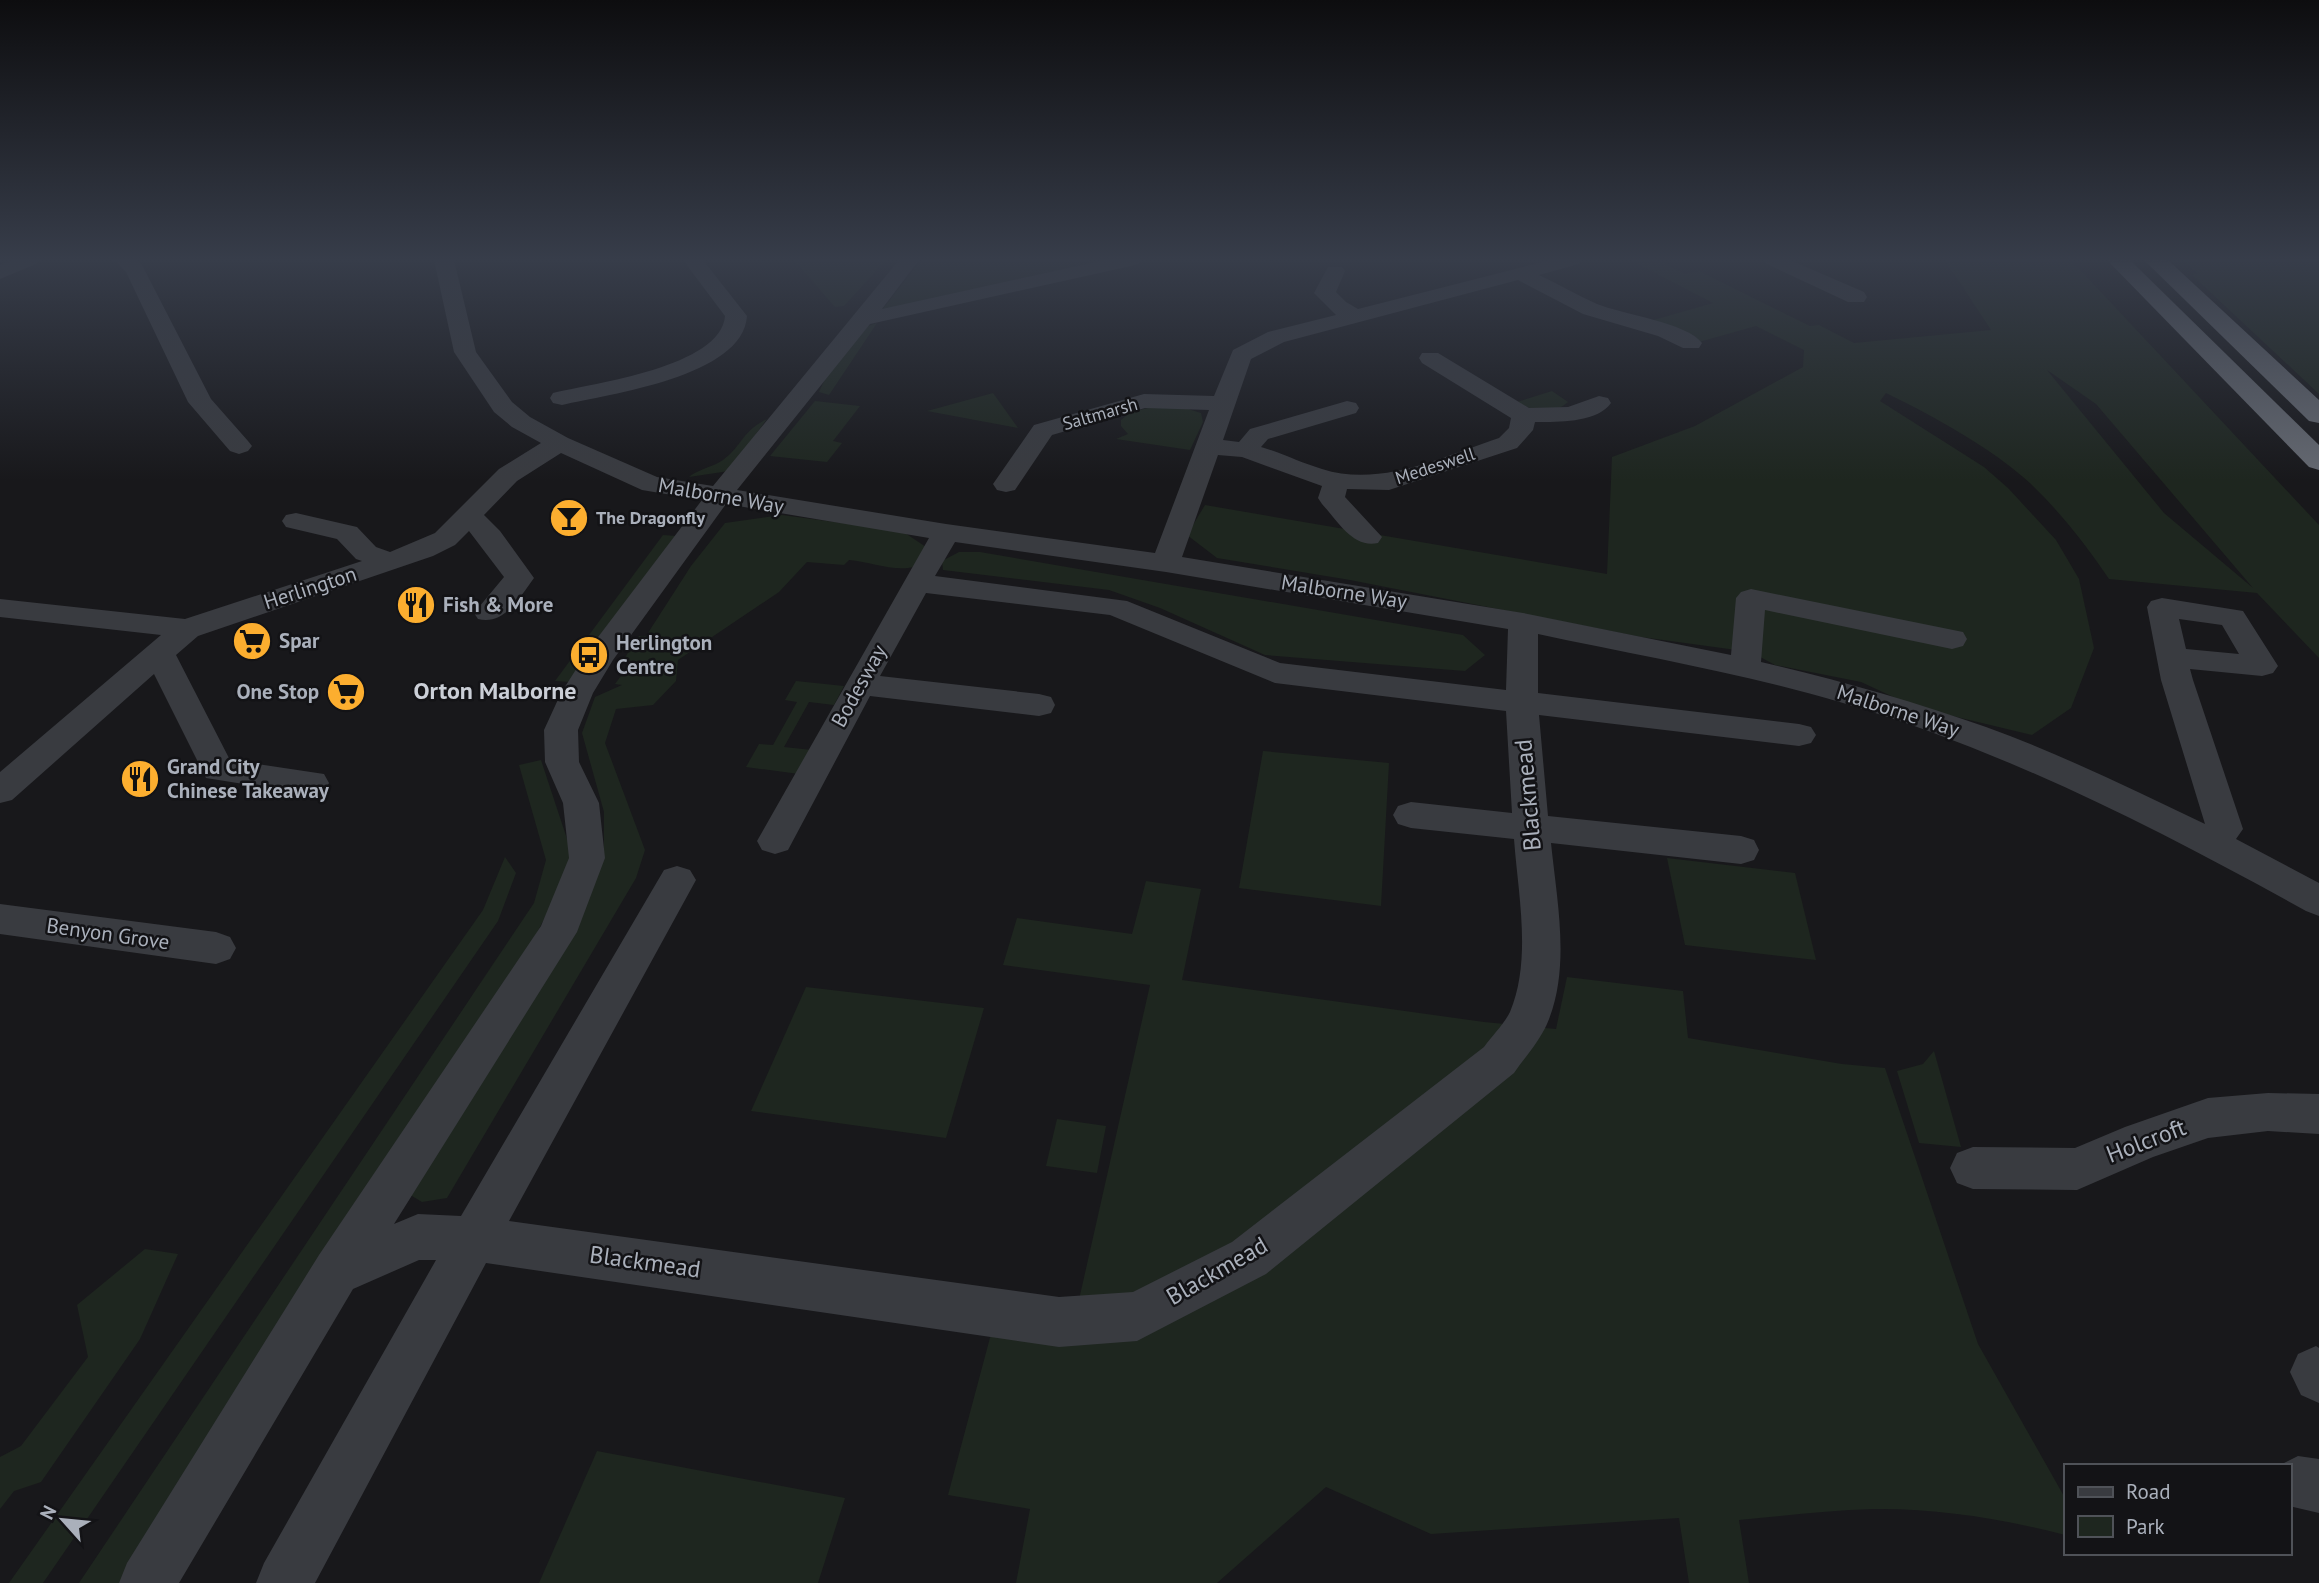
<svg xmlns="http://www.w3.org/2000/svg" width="2319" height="1583" font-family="'PT Sans',sans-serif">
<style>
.green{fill:#1e261f;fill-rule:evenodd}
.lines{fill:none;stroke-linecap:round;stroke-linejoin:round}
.minor{fill:#393b40;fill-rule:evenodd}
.highway{fill:#656971;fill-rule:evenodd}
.labels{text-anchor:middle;stroke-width:5;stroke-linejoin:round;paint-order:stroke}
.far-street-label{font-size:18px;fill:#aab0bb;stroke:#131316}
.far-poi-label{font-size:18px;font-weight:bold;fill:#aab0bb;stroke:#131316;text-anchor:start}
.street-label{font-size:21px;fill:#aab0bb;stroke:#131316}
.poi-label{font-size:21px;font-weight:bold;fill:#aab0bb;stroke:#131316;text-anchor:start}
.quarter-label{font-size:24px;font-weight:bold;fill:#cbcfd7;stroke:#131316}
.near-street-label{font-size:24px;fill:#aab0bb;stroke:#131316}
</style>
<rect width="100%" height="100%" fill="#18181b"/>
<!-- green -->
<g class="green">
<path d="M 794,260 L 886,260 L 844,306 L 835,307 Z"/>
<path d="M 921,260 L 1088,260 L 1093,263 L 881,311 Z"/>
<path d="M 1630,260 L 1658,260 L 1685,274 L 1699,271 L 1810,326 L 1819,325 L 1854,343 L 1991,330 L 1945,260 L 2071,260 L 2319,525 L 2319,658 L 2257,593 L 2109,579 C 2086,545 2061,513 2031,484 C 1992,448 1933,416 1886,393 L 1880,401 L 1984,467 L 2008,488 L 2056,540 L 2079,579 L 2094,648 L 2071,708 L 2032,735 L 1915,707 L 1861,682 L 1775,665 L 1751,652 L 1641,637 L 1350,580 L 1217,558 L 1187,535 L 1205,505 L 1607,574 L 1612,457 L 1695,426 L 1803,367 L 1804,350 L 1756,326 L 1692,344 L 1650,321 L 1713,303 ZM 2047,370 L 2096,404 L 2253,588 L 2164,513 Z"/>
<path d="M 2183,260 L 2319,260 L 2319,394 L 2192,275 L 2198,274 Z"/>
<path d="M 877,323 L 829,395 L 819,392 L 825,379 L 865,327 Z"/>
<path d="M 1552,391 L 1568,402 C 1554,415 1531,412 1517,402 Z"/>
<path d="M 993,393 L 1018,428 L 927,411 Z"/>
<path d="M 815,401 L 860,406 L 833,441 L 842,443 L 827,462 L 770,456 Z"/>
<path d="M 1148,408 L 1185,408 L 1201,413 L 1203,422 L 1190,450 L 1116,439 L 1128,434 L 1121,426 L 1121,420 L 1131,412 Z"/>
<path d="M 767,419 L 729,471 L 689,477 C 696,470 713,467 723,460 C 743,445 742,431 767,419 Z"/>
<path d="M 782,515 L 902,531 L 926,547 L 917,566 C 896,573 872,562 849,560 L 844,565 L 807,562 L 779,592 L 678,660 L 676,681 L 653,705 L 616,709 L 605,743 L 645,850 L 636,878 L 447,1198 L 422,1202 L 407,1193 L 580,915 L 604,847 L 604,812 L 582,733 L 595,697 L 622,685 L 615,684 L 630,664 L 624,659 L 639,636 L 646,636 L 691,566 L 725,523 Z"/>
<path d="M 663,535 L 677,536 L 570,682 L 555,681 Z"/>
<path d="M 959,552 L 980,552 L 1463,635 L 1485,655 L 1465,671 L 1265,655 L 1160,608 L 1109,590 L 943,570 L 942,561 Z"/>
<path d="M 796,681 L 844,686 L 834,705 L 809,702 L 784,747 L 812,750 L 799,774 L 746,767 L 759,744 L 773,745 L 797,702 L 785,700 Z"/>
<path d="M 1263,751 L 1389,763 L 1381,906 L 1239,888 Z"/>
<path d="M 541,760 L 571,851 L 572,865 L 527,952 L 121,1583 L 79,1583 L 534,903 L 546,860 L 519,765 Z"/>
<path d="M 505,857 L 516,873 L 498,921 L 43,1583 L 9,1583 L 483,910 Z"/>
<path d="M 1667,858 L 1795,873 L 1816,960 L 1685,945 Z"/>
<path d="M 1146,881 L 1201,889 L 1182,980 L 1484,1022 L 1556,1029 L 1567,977 L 1683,991 L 1688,1038 L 1842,1064 L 1885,1068 L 1978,1344 L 2065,1498 L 2065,1535 C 2003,1519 1938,1508 1873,1509 C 1829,1510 1783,1516 1739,1520 L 1749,1583 L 1689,1583 L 1679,1518 L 1431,1534 L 1326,1487 L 1217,1583 L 1016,1583 L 1030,1509 L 948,1495 L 995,1319 L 1076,1313 L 1150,985 L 1003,965 L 1017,918 L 1132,934 Z"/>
<path d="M 806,987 L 984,1008 L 946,1138 L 751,1111 Z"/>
<path d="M 1934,1051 L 1961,1147 L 1919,1143 L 1897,1071 L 1923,1064 Z"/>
<path d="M 1057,1119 L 1106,1126 L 1097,1173 L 1046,1166 Z"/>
<path d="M 145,1249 L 178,1254 L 140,1339 L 41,1482 L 14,1491 L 0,1509 L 0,1457 L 21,1446 L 88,1357 L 77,1305 Z"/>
<path d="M 597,1451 L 845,1498 L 818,1583 L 539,1583 Z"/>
</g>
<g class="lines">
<!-- minor -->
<g class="minor">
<path d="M 13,260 L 39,260 L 36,264 L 0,279 L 0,265 Z"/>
<path d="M 114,260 L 136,260 L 142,265 L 211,399 L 248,441 L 252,446 L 248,451 L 239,454 L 230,451 L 188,402 L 126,272 Z"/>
<path d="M 434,260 L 454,260 L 476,352 L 512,402 L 530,417 L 568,438 L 657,477 L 713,486 L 899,260 L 919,260 L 882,309 L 1105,260 L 1141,260 L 1138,264 L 1131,266 L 870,324 L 737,490 L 946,524 L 1155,553 L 1209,410 L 1145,408 L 1052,435 L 1015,490 L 1006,492 L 997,490 L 993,484 L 1034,425 L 1144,394 L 1214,396 L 1233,350 L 1268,332 L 1336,315 L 1314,293 L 1328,267 L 1342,267 L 1345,271 L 1336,292 L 1346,302 L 1358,309 L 1550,260 L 1582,260 L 1579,264 L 1539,275 C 1558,284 1577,295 1597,304 C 1621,314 1688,323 1702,343 L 1699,348 L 1683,348 L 1658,336 L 1583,314 L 1518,280 L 1284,342 L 1251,359 L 1223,440 L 1239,442 L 1250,429 L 1347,401 L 1356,403 L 1359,408 L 1356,413 L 1268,439 L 1261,447 C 1282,453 1301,463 1322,469 C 1381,488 1444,456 1499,438 L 1509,428 L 1511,418 L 1422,363 L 1419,358 L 1422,353 L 1438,353 L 1529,408 L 1568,407 L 1599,396 L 1608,398 L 1611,403 C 1597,423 1557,422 1535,422 L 1533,430 L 1517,448 L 1389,490 L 1347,489 L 1345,497 L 1382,537 L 1378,543 C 1353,549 1337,520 1322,504 L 1318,498 L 1322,486 L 1242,457 L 1218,455 L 1182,557 L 1523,613 L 1731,655 L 1736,598 L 1741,592 L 1751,589 L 1963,632 L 1967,639 L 1963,646 L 1952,649 L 1765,610 L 1761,662 C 1838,680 1912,701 1986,727 C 2061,754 2133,790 2205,824 L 2161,680 L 2147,607 L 2151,601 L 2162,598 L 2243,611 L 2278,666 L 2273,673 L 2262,676 L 2190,669 L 2193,680 L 2243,829 L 2236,839 L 2319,883 L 2319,916 L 2306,911 C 2158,829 2006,751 1843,703 C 1743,673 1640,656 1538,634 L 1538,693 L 1799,724 L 1811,727 L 1816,735 L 1811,743 L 1799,746 L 1539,715 L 1548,816 L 1741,836 L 1754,840 L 1759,850 L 1754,860 L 1741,864 L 1551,843 C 1557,902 1571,968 1547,1024 C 1539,1042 1525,1057 1514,1073 L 1266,1274 L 1137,1341 L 1059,1347 L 486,1263 L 315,1583 L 256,1583 L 264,1563 L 436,1260 L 419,1260 L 353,1289 L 179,1583 L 119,1583 L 127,1563 L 319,1255 L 541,926 L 569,858 L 563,803 L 545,762 L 544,730 L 561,693 L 589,649 L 702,500 L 642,490 L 561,453 L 517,481 L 484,515 L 500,531 L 534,578 C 520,597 504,626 478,619 L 474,613 L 504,577 L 469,531 L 455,545 L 433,556 L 198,636 L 176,655 L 230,760 L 324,774 L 329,783 L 324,792 L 312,795 L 206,778 L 154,674 L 12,800 L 0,803 L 0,772 L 161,635 L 0,617 L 0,599 L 185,619 L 362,561 L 356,559 L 337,539 L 286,527 L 282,521 L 286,515 L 296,513 L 357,527 L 376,547 L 390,552 L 435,533 L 499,469 L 541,443 L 512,427 L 494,412 L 454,352 ZM 726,504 L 929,538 L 757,841 L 762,850 L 775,854 L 788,850 L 870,696 L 1039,716 L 1051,713 L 1055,705 L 1051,697 L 1039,694 L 880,676 L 926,593 L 1110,615 L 1275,683 L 1506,711 L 1512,813 L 1411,802 L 1398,806 L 1393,815 L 1398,824 L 1411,828 L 1514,839 C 1518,894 1532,960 1510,1012 C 1504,1024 1492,1036 1484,1047 L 1232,1242 L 1133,1292 L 1059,1297 L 509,1221 L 696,880 L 690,870 L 677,866 L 664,870 L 461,1216 L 418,1214 L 394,1224 L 577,932 L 605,858 L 599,803 L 579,762 L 578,730 L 593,693 L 613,660 ZM 955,542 L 1166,572 L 1508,629 L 1506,690 L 1280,663 L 1127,601 L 935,576 ZM 2179,619 L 2222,625 L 2239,654 L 2186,649 Z"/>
<path d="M 683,260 L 703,260 L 747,316 C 743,377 609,394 562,405 L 553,403 L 550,398 L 553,393 C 594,383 721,367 725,316 Z"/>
<path d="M 1764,260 L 1790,260 L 1864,292 L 1867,297 L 1864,302 L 1848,302 L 1767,264 Z"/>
<path d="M 0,904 L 216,932 L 230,937 L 236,948 L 230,959 L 216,964 L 0,934 Z"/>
<path d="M 2268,1093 L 2319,1094 L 2319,1134 L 2268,1131 L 2208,1138 L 2153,1157 L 2077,1190 L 1973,1189 L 1957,1183 L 1950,1168 L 1957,1153 L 1973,1147 L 2075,1148 L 2125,1127 L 2208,1098 Z"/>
<path d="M 2316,1346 L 2319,1348 L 2319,1403 L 2301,1395 L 2290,1372 L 2298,1354 Z"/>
<path d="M 2298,1456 L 2319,1459 L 2319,1513 L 2289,1506 L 2289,1466 L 2278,1466 Z"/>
</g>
<!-- highway -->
<g class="highway">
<path d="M 2107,260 L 2130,260 L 2319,445 L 2319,470 L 2309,467 Z"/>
<path d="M 2144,260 L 2168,260 L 2319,400 L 2319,423 L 2309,421 Z"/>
</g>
</g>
<!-- sky -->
<linearGradient id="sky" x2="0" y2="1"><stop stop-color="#0d0d0f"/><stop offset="0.54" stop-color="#373d4a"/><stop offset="1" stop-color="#373d4a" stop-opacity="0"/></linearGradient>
<rect width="2319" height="481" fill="url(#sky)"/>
<!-- icons -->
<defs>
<g id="bar-disc" transform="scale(2.0125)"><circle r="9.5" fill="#fcae2f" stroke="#131316"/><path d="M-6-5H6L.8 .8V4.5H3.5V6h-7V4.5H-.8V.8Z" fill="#111"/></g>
<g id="restaurant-disc" transform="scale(2.0125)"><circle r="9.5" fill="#fcae2f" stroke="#131316"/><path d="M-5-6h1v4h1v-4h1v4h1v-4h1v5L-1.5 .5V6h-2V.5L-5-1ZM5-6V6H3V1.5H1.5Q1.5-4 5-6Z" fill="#111"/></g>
<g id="supermarket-disc" transform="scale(2.0125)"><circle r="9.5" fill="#fcae2f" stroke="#131316"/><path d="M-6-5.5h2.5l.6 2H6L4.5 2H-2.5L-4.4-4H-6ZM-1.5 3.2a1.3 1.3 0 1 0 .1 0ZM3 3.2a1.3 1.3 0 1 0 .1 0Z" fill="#111"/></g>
<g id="bus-disc" transform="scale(2.0125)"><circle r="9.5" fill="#fcae2f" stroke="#131316"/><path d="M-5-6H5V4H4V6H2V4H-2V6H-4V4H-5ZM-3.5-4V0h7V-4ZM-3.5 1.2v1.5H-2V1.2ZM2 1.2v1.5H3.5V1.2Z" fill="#111"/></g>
</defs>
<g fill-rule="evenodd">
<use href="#bar-disc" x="569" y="518"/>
<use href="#restaurant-disc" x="416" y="605"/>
<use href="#supermarket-disc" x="252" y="641"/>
<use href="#bus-disc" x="589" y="655"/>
<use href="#supermarket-disc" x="346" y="692"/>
<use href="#restaurant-disc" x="140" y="779"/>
</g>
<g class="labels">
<!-- far-street labels -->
<g class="far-street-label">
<text transform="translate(1100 414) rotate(-16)" y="6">Saltmarsh</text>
<text transform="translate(1435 466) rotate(-18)" y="6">Medeswell</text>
</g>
<!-- far-poi labels -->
<g class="far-poi-label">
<text x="596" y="524">The Dragonfly</text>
</g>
<!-- street labels -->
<g class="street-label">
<text transform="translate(721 496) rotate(10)" y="7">Malborne Way</text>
<text transform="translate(310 588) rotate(-18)" y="7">Herlington</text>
<text transform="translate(1344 592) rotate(9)" y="7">Malborne Way</text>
<text transform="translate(859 686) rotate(-61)" y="7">Bodesway</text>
<text transform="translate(1898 711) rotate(18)" y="7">Malborne Way</text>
<text transform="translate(108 934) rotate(8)" y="7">Benyon Grove</text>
</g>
<!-- poi labels -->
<g class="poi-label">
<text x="443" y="612">Fish &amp; More</text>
<text x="279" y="648">Spar</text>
<text x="616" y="650">Herlington<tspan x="616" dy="24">Centre</tspan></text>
<text x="319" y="699" text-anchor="end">One Stop</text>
<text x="167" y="774">Grand City<tspan x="167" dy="24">Chinese Takeaway</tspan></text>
</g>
<!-- quarter labels -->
<g class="quarter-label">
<text x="495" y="699">Orton Malborne</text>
</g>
<!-- near-street labels -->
<g class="near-street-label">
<text transform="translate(1528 795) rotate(-95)" y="8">Blackmead</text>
<text transform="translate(2146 1141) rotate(-21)" y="8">Holcroft</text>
<text transform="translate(645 1262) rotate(8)" y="8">Blackmead</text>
<text transform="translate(1217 1271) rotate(-30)" y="8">Blackmead</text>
</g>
</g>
<!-- legend -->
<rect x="2064" y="1464" width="228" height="91" fill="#131316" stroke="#4f5258" stroke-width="2"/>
<rect x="2078" y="1487" width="35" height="10" fill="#393b40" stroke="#4f5258" stroke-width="2"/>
<text x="2126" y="1499" font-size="21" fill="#aab0bb">Road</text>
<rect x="2078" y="1516" width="35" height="21" fill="#1e261f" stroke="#4f5258" stroke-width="2"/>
<text x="2126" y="1534" font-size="21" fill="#aab0bb">Park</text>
<!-- north arrow -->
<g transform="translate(63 1520) rotate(297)" stroke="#131316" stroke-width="5" paint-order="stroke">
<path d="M0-5L12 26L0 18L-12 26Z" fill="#aab0bb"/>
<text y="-10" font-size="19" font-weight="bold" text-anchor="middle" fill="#aab0bb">N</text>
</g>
</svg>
